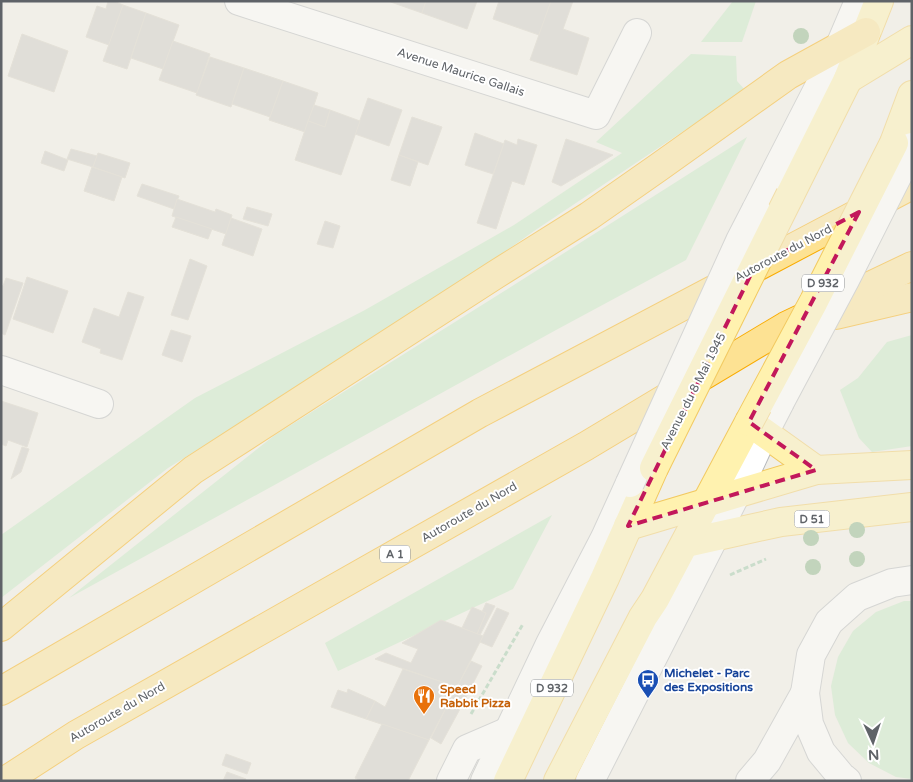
<svg xmlns="http://www.w3.org/2000/svg" width="913" height="782" font-family="'Varela Round',sans-serif">
<style>
.green{fill:#c5e8c5}
.building{fill:#cccac5;stroke:#d6d1c6}
.lines{fill:none;stroke-linecap:round;stroke-linejoin:round}
.minor-casing{stroke:#b5b8bc;stroke-width:30}
.major-casing{stroke:#f2c960;stroke-width:30}
.highway-casing{stroke:#f9ab00;stroke-width:30}
.path{stroke:#9cc7a9;stroke-width:3;stroke-dasharray:5 2.5;stroke-linecap:butt}
.minor{stroke:#fff;stroke-width:28}
.major{stroke:#fff2af;stroke-width:28}
.highway{stroke:#fde293;stroke-width:28}
.minor-bridge-casing{stroke:#b5b8bc;stroke-width:30;stroke-linecap:butt}
.major-bridge-casing{stroke:#f2c960;stroke-width:30;stroke-linecap:butt}
.minor-bridge{stroke:#fff;stroke-width:28}
.major-bridge{stroke:#fff2af;stroke-width:28}
.tree{fill:#89b387}
.marked{fill:none;stroke:#c2185b;stroke-width:4;stroke-dasharray:10 6;stroke-linejoin:round}
.labels{text-anchor:middle;stroke-width:4;stroke-linejoin:round;paint-order:stroke}
.shield{fill:#fff;stroke:#8f9295;stroke-width:1}
.shield-label{font-size:11px;font-weight:bold;fill:#5f6368}
.street-label{font-size:12px;fill:#5f6368;stroke:#fff}
.transit-label{font-size:12px;font-weight:bold;fill:#164399;stroke:#fff;text-anchor:start}
.food-label{font-size:12px;font-weight:bold;fill:#c56008;stroke:#fff;text-anchor:start}
</style>
<rect width="100%" height="100%" fill="#f1efe8"/>
<!-- green -->
<g class="green">
<path d="M 733,1 L 756,1 L 742,42 L 701,42 Z"/>
<path d="M 691,54 L 736,56 L 737,81 L 745,90 L 534,231 L 424,309 L 168,468 L 1,598 L 1,535 L 195,398 L 365,310 L 514,225 L 622,153 L 596,142 Z"/>
<path d="M 747,137 L 686,260 L 556,330 L 69,598 L 275,435 L 498,295 Z"/>
<path d="M 912,335 L 912,446 L 872,452 L 859,438 L 840,390 L 858,378 L 887,342 Z"/>
<path d="M 552,515 L 513,589 L 338,671 L 325,643 Z"/>
<path d="M 904,601 L 912,601 L 912,779 L 896,777 L 869,763 L 848,743 L 835,715 L 831,686 L 838,657 L 853,631 L 876,612 Z"/>
</g>
<!-- building -->
<g class="building">
<path d="M 108,1 L 114,1 L 123,5 L 109,45 L 86,37 L 97,6 L 106,9 Z"/>
<path d="M 388,1 L 426,1 L 422,13 Z"/>
<path d="M 426,1 L 477,1 L 467,29 L 422,13 Z"/>
<path d="M 499,1 L 551,1 L 539,35 L 493,19 Z"/>
<path d="M 551,1 L 573,1 L 563,29 L 589,38 L 577,75 L 530,60 Z"/>
<path d="M 123,5 L 146,13 L 127,69 L 103,61 Z"/>
<path d="M 146,13 L 179,25 L 163,69 L 131,58 Z"/>
<path d="M 22,34 L 68,51 L 54,92 L 8,76 Z"/>
<path d="M 173,41 L 210,54 L 197,93 L 159,80 Z"/>
<path d="M 210,57 L 244,68 L 231,107 L 196,95 Z"/>
<path d="M 244,68 L 283,81 L 270,117 L 232,104 Z"/>
<path d="M 283,81 L 318,93 L 305,132 L 269,120 Z"/>
<path d="M 368,98 L 402,110 L 389,146 L 355,134 Z"/>
<path d="M 314,105 L 330,110 L 325,127 L 308,121 Z"/>
<path d="M 330,110 L 360,121 L 341,175 L 295,160 L 308,121 L 325,127 Z"/>
<path d="M 412,117 L 442,127 L 428,165 L 399,155 Z"/>
<path d="M 475,133 L 504,144 L 493,174 L 465,165 Z"/>
<path d="M 518,139 L 537,145 L 524,185 L 512,181 L 496,229 L 477,223 L 505,140 L 517,145 Z"/>
<path d="M 566,139 L 613,155 L 561,186 L 552,182 Z"/>
<path d="M 71,149 L 97,156 L 93,167 L 67,159 Z"/>
<path d="M 45,151 L 68,160 L 64,171 L 41,163 Z"/>
<path d="M 98,153 L 130,163 L 125,178 L 93,167 Z"/>
<path d="M 399,155 L 418,162 L 410,186 L 391,180 Z"/>
<path d="M 92,167 L 122,177 L 114,201 L 84,191 Z"/>
<path d="M 142,184 L 179,196 L 174,209 L 137,196 Z"/>
<path d="M 177,199 L 215,212 L 216,209 L 232,215 L 226,234 L 172,216 Z"/>
<path d="M 247,207 L 272,214 L 268,226 L 243,219 Z"/>
<path d="M 176,217 L 212,229 L 208,239 L 172,227 Z"/>
<path d="M 231,218 L 262,229 L 253,256 L 222,245 Z"/>
<path d="M 325,221 L 340,226 L 333,248 L 317,244 Z"/>
<path d="M 190,259 L 207,266 L 188,320 L 171,315 Z"/>
<path d="M 27,277 L 68,291 L 53,333 L 13,319 Z"/>
<path d="M 6,278 L 23,283 L 5,335 L 1,333 L 1,285 L 3,286 Z"/>
<path d="M 128,292 L 144,297 L 122,360 L 100,353 L 101,349 L 82,342 L 94,308 L 119,317 Z"/>
<path d="M 171,330 L 191,336 L 182,362 L 162,355 Z"/>
<path d="M 1,401 L 38,413 L 27,447 L 8,440 L 6,446 L 1,444 Z"/>
<path d="M 22,447 L 29,449 L 21,472 L 11,479 Z"/>
<path d="M 486,603 L 495,606 L 480,635 L 477,634 L 486,613 L 482,612 Z"/>
<path d="M 472,607 L 486,613 L 477,634 L 462,628 Z"/>
<path d="M 497,608 L 509,613 L 492,647 L 480,642 Z"/>
<path d="M 441,620 L 483,636 L 457,687 L 375,659 L 386,653 L 411,663 L 418,649 L 402,643 Z"/>
<path d="M 471,661 L 482,666 L 463,703 L 451,698 Z"/>
<path d="M 403,669 L 457,687 L 429,740 L 366,719 L 375,701 L 385,707 Z"/>
<path d="M 348,689 L 375,701 L 366,719 L 331,707 L 338,690 L 347,693 Z"/>
<path d="M 448,704 L 460,709 L 441,744 L 431,738 Z"/>
<path d="M 382,724 L 429,740 L 408,781 L 361,781 L 355,778 Z"/>
<path d="M 226,754 L 251,763 L 247,774 L 222,765 Z"/>
<path d="M 227,772 L 246,779 L 245,781 L 223,781 Z"/>
</g>
<g class="lines">
<!-- minor casing -->
<g class="minor-casing">
<g id="minor">
<path d="M 239,1 L 596,115 L 637,33"/>
<path d="M 756,210 L 839,48 L 859,1"/>
<path d="M 1,370 L 99,404"/>
<path d="M 451,781 L 467,749 L 516,728"/>
<path d="M 485,781 L 550,644 L 605,538 L 630,483"/>
<path d="M 590,781 L 736,494 L 764,433 L 780,402"/>
<path d="M 750,781 L 767,761 L 805,693"/>
<path d="M 847,781 L 841,776 L 821,752 L 809,724 L 805,693 L 811,655 L 829,622 L 857,597 L 892,583 L 912,580"/>
</g>
</g>
<!-- major casing -->
<g class="major-casing">
<g id="major">
<path d="M 848,79 L 912,40"/>
<path d="M 894,143 L 912,95"/>
<path d="M 790,195 L 848,79 L 879,1"/>
<path d="M 628,526 L 816,470 L 912,465"/>
<path d="M 686,543 L 781,522 L 912,507"/>
<path d="M 508,781 L 605,578 L 654,468"/>
<path d="M 558,781 L 643,617 L 655,599 L 749,422 L 816,470"/>
</g>
</g>
<!-- highway casing -->
<g class="highway-casing">
<g id="highway">
<path d="M 836,315 L 912,297"/>
<path d="M 1,627 L 193,470 L 495,275 L 589,216 L 659,167 L 788,75 L 866,32"/>
<path d="M 1,691 L 480,413 L 912,185"/>
<path d="M 5,781 L 76,735 L 586,446 L 786,326 L 912,266"/>
</g>
</g>
<!-- path -->
<g class="path">
<path d="M 730,575 L 766,559"/>
<path d="M 471,714 L 523,624"/>
</g>
<!-- minor -->
<use href="#minor" class="minor"/>
<!-- major -->
<use href="#major" class="major"/>
<!-- highway -->
<use href="#highway" class="highway"/>
<!-- minor-bridge casing -->
<g class="minor-bridge-casing">
<g id="minor-bridge">
<path d="M 780,402 L 845,280 L 912,147"/>
<path d="M 630,483 L 740,241 L 756,210"/>
</g>
</g>
<!-- major-bridge casing -->
<g class="major-bridge-casing">
<g id="major-bridge">
<path d="M 749,422 L 814,301 L 894,143"/>
<path d="M 654,468 L 790,195"/>
</g>
</g>
<!-- minor-bridge -->
<use href="#minor-bridge" class="minor-bridge"/>
<!-- major-bridge -->
<use href="#major-bridge" class="major-bridge"/>
</g>
<!-- trees -->
<g class="tree">
<circle cx="801" cy="36" r="8"/>
<circle cx="857" cy="530" r="8"/>
<circle cx="811" cy="538" r="8"/>
<circle cx="857" cy="559" r="8"/>
<circle cx="813" cy="567" r="8"/>
</g>
<!-- marked area -->
<path d="M0 0H913V782H0ZM 859,212 L 749,422 L 816,470 L 628,526 L 754,268 Z" fill="#f1efe8" fill-opacity=".55" fill-rule="evenodd"/>
<path class="marked" d="M 859,212 L 749,422 L 816,470 L 628,526 L 754,268 Z"/>
<!-- icons -->
<defs>
<g id="bus-pin" transform="scale(1.125)"><path d="M0 17L-7.5 6A9.5 9.5 0 1 1 7.5 6Z" fill="#1a4fb4" stroke="#fff"/><path d="M-5-6H5V4H4V6H2V4H-2V6H-4V4H-5ZM-3.5-4V0h7V-4ZM-3.5 1.2v1.5H-2V1.2ZM2 1.2v1.5H3.5V1.2Z" fill="#fff"/></g>
<g id="restaurant-pin" transform="scale(1.125)"><path d="M0 17L-7.5 6A9.5 9.5 0 1 1 7.5 6Z" fill="#e8710a" stroke="#fff"/><path d="M-5-6h1v4h1v-4h1v4h1v-4h1v5L-1.5 .5V6h-2V.5L-5-1ZM5-6V6H3V1.5H1.5Q1.5-4 5-6Z" fill="#fff"/></g>
</defs>
<g fill-rule="evenodd">
<use href="#bus-pin" x="648" y="680"/>
<use href="#restaurant-pin" x="424" y="696"/>
</g>
<g class="labels">
<!-- shield labels -->
<g class="shield">
<rect x="802" y="274.5" width="42" height="17" rx="4"/>
<rect x="794.5" y="510.5" width="35" height="17" rx="4"/>
<rect x="380" y="545.5" width="30" height="17" rx="4"/>
<rect x="531" y="679.5" width="42" height="17" rx="4"/>
</g>
<g class="shield-label">
<text x="823" y="287">D 932</text>
<text x="812" y="523">D 51</text>
<text x="395" y="558">A 1</text>
<text x="552" y="692">D 932</text>
</g>
<!-- street labels -->
<g class="street-label">
<text transform="translate(461 72) rotate(18)" y="4">Avenue Maurice Gallais</text>
<text transform="translate(783 253) rotate(-28)" y="4">Autoroute du Nord</text>
<text transform="translate(693 391) rotate(-63)" y="4">Avenue du 8 Mai 1945</text>
<text transform="translate(469 512) rotate(-30)" y="4">Autoroute du Nord</text>
<text transform="translate(117 712) rotate(-30)" y="4">Autoroute du Nord</text>
</g>
<!-- transit labels -->
<g class="transit-label">
<text x="664" y="677">Michelet - Parc<tspan x="664" dy="14">des Expositions</tspan></text>
</g>
<!-- food labels -->
<g class="food-label">
<text x="440" y="693">Speed<tspan x="440" dy="14">Rabbit Pizza</tspan></text>
</g>
</g>
<!-- border -->
<rect width="913" height="782" fill="none" stroke="#5f6368" stroke-width="5"/>
<!-- north arrow -->
<g transform="translate(873 742) rotate(177)" stroke="#ffffff" stroke-width="4" paint-order="stroke">
<path d="M0-4L9 19L0 12L-9 19Z" fill="#5f6368"/>
<text y="-8" font-size="14" font-weight="bold" text-anchor="middle" fill="#5f6368">N</text>
</g>
</svg>
